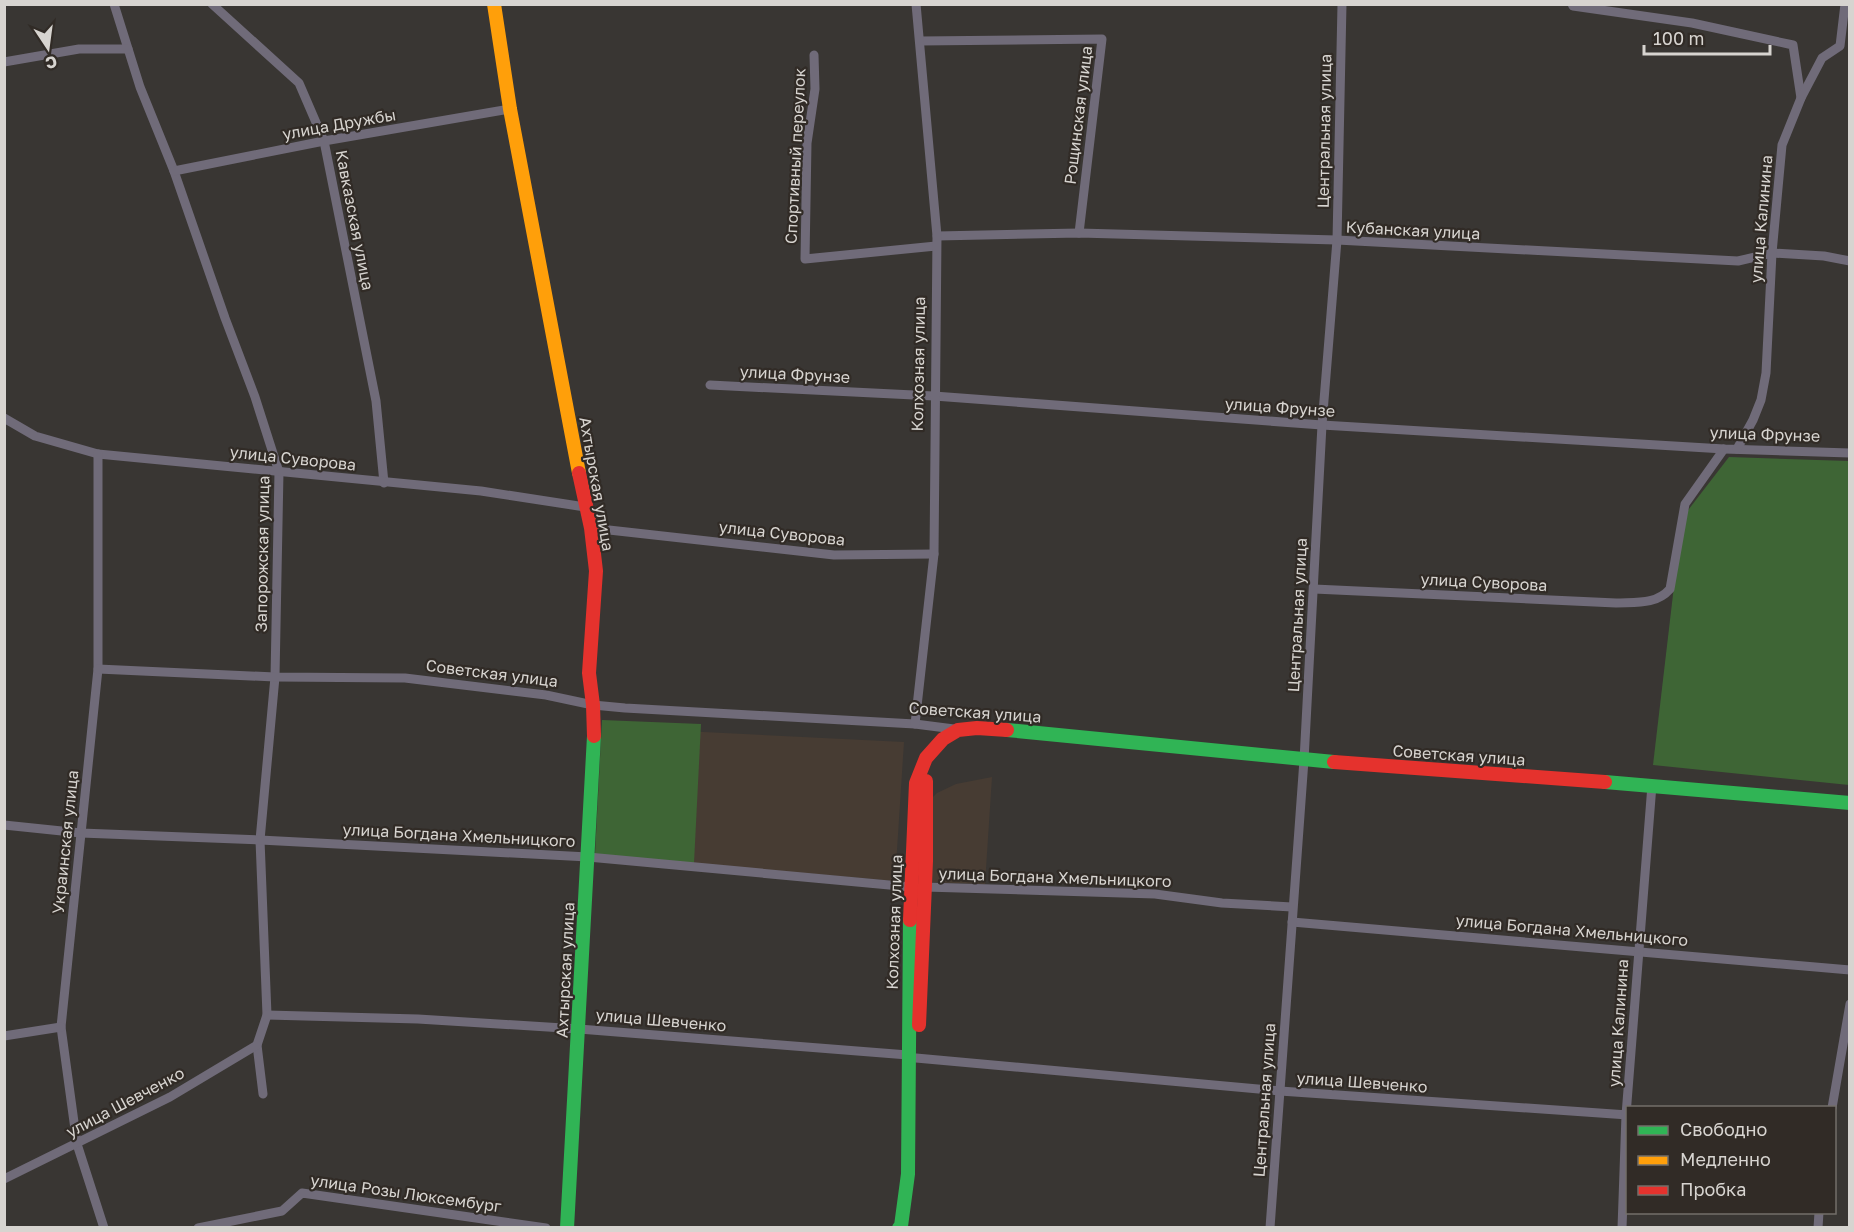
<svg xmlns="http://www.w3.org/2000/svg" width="1854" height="1232" font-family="'Golos Text',sans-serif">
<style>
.built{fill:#473c33}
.green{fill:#3e6535}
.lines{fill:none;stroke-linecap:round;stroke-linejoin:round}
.street{stroke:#706b79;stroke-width:9}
.fast{stroke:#30b455;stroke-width:14}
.slow{stroke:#ff9f0a;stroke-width:14}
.jam{stroke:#e5322d;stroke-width:14}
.labels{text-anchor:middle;stroke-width:4.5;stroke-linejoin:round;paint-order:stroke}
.street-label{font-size:16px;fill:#d7d4d0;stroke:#312b26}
</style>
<rect width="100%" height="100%" fill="#393633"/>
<!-- built -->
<g class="built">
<path d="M 603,727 L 904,742 L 895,881 L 596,855 Z"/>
<path d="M 992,777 L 985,884 L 926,882 L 930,800 L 937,793 L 956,784 Z"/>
</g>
<!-- green -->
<g class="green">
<path d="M 1729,457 L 1849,461 L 1849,785 L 1653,765 L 1682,518 Z"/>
<path d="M 602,720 L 701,724 L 694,863 L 595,855 Z"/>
</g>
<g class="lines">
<!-- street -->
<g class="street">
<path d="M 114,4 L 140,87 L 174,171 L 225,318 L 255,397 L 279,472 L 275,677 L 260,840 L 267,1015 L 257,1045 L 263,1094"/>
<path d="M 212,4 L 299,83 L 324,141 L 376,401 L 384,483"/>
<path d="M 1572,4 L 1573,6 L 1692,23 L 1793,45 L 1801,98"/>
<path d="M 920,41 L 1102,39 L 1079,233"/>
<path d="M 814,55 L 815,89 L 807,143 L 805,259 L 936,246"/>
<path d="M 4,62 L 79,49 L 128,49"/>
<path d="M 174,171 L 324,141 L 510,109"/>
<path d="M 937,236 L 1079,233 L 1337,240 L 1738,261 L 1772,253 L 1824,256 L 1850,261"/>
<path d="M 710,385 L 934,396 L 1322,425 L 1724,449 L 1850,453"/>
<path d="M 4,418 L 35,436 L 98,454 L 481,491 L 585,507"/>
<path d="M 1737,449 L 1753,420 L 1761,400 L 1766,373 L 1772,253 L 1782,145 L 1801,98 L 1822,58 L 1840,46 L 1845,4"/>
<path d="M 98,454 L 98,669 L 61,1027 L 77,1144 L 104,1228"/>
<path d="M 591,528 L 834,555 L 934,554"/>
<path d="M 1314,589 L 1616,603 C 1636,602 1656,605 1670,589 L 1685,504 L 1724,449"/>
<path d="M 98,669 L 275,677 L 405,678 L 546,695 L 593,705 L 625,708 L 915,724 L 954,729"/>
<path d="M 915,724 L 934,554 L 937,236 L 916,4"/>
<path d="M 4,825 L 81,833 L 260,840 L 588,857 L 911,887"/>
<path d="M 925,887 L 1155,894 L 1222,903 L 1292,907"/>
<path d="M 1292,922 L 1850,970"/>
<path d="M 267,1015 L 418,1019 L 579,1029 L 908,1055"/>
<path d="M 4,1036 L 61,1027"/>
<path d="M 916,1058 L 1280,1091 L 1628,1115"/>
<path d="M 1832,1108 L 1850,1004"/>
<path d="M 4,1179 L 170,1097 L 257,1045"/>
<path d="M 198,1228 L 282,1211 L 302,1193 L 546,1228"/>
<path d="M 1270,1228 L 1304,760 L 1322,425 L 1337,240 L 1342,4"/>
<path d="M 1622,1228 L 1626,1115 L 1652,785"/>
<path d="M 1818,1228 L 1819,1212"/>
</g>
<!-- fast -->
<g class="fast">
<path d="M 1007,730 L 1334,762"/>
<path d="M 1605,782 L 1850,803"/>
<path d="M 567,1228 L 594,736"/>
<path d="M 899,1228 L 901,1226 L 908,1174 L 910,920"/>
</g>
<!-- slow -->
<path class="slow" d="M 494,4 L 510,109 L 579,473"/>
<!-- jam -->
<g class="jam">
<path d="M 579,473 L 591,528 L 596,571 L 589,673 L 593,705 L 594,736"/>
<path d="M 1334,762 L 1605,782"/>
<path d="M 910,920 L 916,783 L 926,758 L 943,739 L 958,730 L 977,728 L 1007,730"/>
<path d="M 919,1025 L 926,861 L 926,781"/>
</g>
</g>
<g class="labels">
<!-- street labels -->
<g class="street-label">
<text transform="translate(1078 115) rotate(-83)" y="6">Рощинская улица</text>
<text transform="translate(339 124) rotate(-10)" y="6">улица Дружбы</text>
<text transform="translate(1324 131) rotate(-89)" y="6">Центральная улица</text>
<text transform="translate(795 156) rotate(-87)" y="6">Спортивный переулок</text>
<text transform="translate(1761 219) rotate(-85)" y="6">улица Калинина</text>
<text transform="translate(355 220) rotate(79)" y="6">Кавказская улица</text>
<text transform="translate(1413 230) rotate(3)" y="6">Кубанская улица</text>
<text transform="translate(918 364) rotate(-89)" y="6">Колхозная улица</text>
<text transform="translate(795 374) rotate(3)" y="6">улица Фрунзе</text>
<text transform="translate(1280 407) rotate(4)" y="6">улица Фрунзе</text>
<text transform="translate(1765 434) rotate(2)" y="6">улица Фрунзе</text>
<text transform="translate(293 458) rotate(6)" y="6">улица Суворова</text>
<text transform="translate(597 484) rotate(80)" y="6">Ахтырская улица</text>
<text transform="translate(782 533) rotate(6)" y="6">улица Суворова</text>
<text transform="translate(262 554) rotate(-89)" y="6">Запорожская улица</text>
<text transform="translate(1484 582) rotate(3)" y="6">улица Суворова</text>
<text transform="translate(1297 615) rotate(-87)" y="6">Центральная улица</text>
<text transform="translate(492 673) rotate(7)" y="6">Советская улица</text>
<text transform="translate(975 712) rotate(4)" y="6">Советская улица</text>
<text transform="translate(1459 755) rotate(4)" y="6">Советская улица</text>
<text transform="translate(459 835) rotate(3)" y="6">улица Богдана Хмельницкого</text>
<text transform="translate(65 842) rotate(-84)" y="6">Украинская улица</text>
<text transform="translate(1055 877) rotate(2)" y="6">улица Богдана Хмельницкого</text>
<text transform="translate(894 922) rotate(-88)" y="6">Колхозная улица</text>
<text transform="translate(1572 930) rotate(5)" y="6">улица Богдана Хмельницкого</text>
<text transform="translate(565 970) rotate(-87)" y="6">Ахтырская улица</text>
<text transform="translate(661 1020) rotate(5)" y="6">улица Шевченко</text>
<text transform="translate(1618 1023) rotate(-86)" y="6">улица Калинина</text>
<text transform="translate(1362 1082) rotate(4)" y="6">улица Шевченко</text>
<text transform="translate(1264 1100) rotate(-86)" y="6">Центральная улица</text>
<text transform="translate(125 1102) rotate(-28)" y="6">улица Шевченко</text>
<text transform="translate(406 1193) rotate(8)" y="6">улица Розы Люксембург</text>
</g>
</g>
<!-- border -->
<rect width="1854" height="1232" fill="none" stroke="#d7d4d0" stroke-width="12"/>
<!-- legend -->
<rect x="1626" y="1106" width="210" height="108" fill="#312b26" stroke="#736f6a" stroke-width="1.5"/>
<rect x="1638" y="1126" width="30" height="9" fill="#30b455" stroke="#736f6a" stroke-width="1.5"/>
<text x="1680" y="1136" font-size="18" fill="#d7d4d0">Свободно</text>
<rect x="1638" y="1156" width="30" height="9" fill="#ff9f0a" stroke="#736f6a" stroke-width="1.5"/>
<text x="1680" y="1166" font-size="18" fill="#d7d4d0">Медленно</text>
<rect x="1638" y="1186" width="30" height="9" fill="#e5322d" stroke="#736f6a" stroke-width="1.5"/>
<text x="1680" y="1196" font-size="18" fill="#d7d4d0">Пробка</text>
<!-- north arrow -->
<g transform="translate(48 48) rotate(167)" stroke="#312b26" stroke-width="4.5" paint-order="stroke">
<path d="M0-4.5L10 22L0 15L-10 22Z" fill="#d7d4d0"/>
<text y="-9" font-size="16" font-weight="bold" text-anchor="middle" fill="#d7d4d0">С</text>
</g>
<!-- scale -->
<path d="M1644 45v9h126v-9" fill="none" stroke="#d7d4d0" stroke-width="3"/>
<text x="1653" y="45" font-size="18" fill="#d7d4d0" stroke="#312b26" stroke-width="4.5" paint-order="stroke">100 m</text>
</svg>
